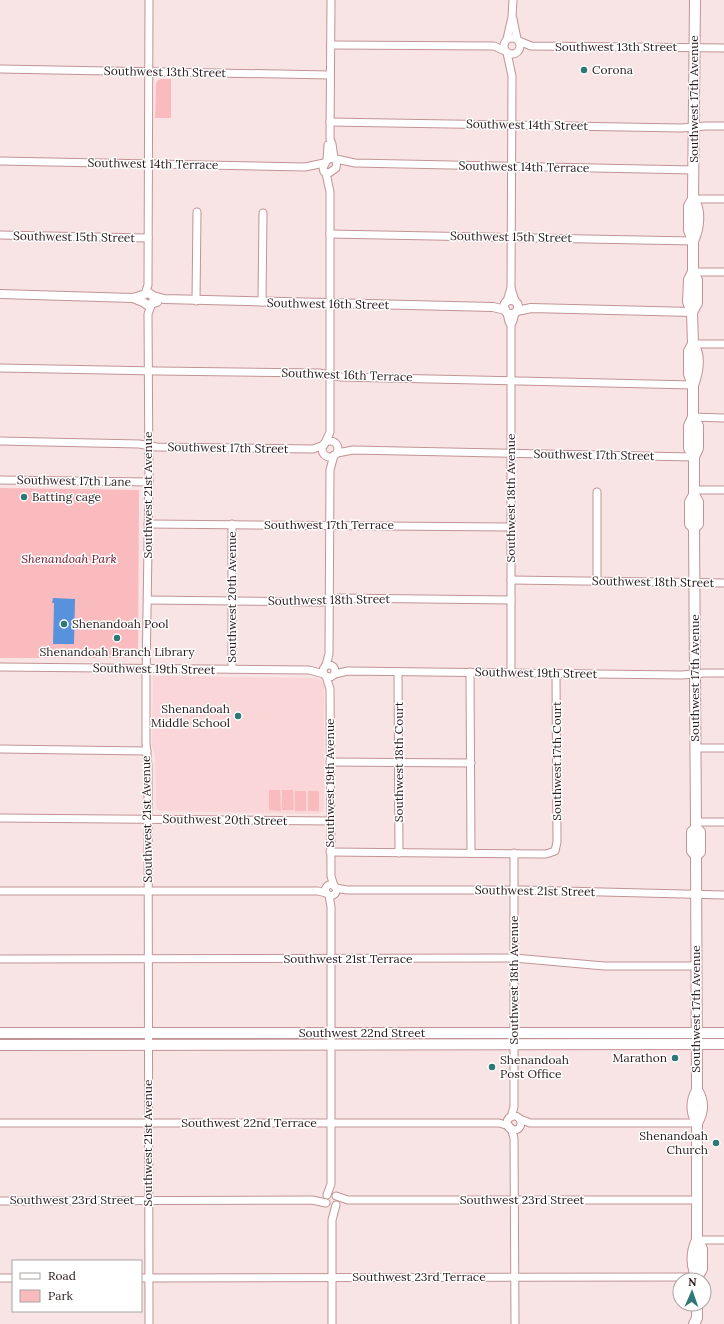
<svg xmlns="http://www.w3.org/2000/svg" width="724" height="1324" font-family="Lora,serif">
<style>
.built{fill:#fad6d8}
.green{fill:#f9bbbe}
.water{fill:#5892dc}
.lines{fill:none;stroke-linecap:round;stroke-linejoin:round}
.minor-casing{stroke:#c29395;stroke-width:9}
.tertiary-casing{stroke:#c29395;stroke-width:10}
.secondary-casing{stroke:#c29395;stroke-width:12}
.minor{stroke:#fff;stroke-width:7}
.tertiary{stroke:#fff;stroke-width:8}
.secondary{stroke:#fff;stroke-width:10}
.poi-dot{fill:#2e7878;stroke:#fff;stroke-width:1.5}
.labels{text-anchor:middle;stroke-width:3;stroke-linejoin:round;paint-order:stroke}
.street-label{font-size:12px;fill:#291819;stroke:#fff}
.poi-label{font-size:12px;fill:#291819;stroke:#fff;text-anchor:start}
.park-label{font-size:12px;font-style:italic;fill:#6d0f23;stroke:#fff}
</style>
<rect width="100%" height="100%" fill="#f8e4e4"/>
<!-- built -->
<path class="built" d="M 153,676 L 316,678 L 321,680 L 324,685 L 324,808 L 323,811 L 317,814 L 159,811 L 156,806 L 155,755 L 152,746 Z"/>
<!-- green -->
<g class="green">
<path d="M 161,79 L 171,79 L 171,118 L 155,118 L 156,83 L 158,80 Z"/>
<path d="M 0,488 L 139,490 L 138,658 L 0,658 Z"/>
<path d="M 269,790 L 280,790 L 281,811 L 269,810 Z"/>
<path d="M 282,790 L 293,790 L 294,810 L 282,810 Z"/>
<rect x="295" y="791" width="11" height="20"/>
<rect x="308" y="791" width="11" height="20"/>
</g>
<!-- water -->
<path class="water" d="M 53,598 L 75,599 L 74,644 L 53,644 L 54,603 L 52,603 Z"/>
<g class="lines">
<!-- minor casing -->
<g class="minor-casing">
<g id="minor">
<path d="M 331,0 L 330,139 L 332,144 L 334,158"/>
<path d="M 513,19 L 517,39"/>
<circle cx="512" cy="46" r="8"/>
<path d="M 507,39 L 512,17 L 513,0"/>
<path d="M 519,41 L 531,46 L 724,48"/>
<path d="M 331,45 L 494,46 L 505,51"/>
<path d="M 507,53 L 512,76 L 511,288 L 507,301"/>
<path d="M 0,69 L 330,75"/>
<path d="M 330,122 L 681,128 L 706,126 L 724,126"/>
<path d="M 336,159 L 355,163 L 694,170"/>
<path d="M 327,160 L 332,158 L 337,161 L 336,168 L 329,173 L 324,172 L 323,168 L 327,160 L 328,145"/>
<path d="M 0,161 L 305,167 L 324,163"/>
<path d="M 693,199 L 724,199"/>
<path d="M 330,234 L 693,241"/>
<path d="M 0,235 L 148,238"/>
<path d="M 693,272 L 724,272"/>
<path d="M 511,288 L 515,301"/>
<path d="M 145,294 L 148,285 L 149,0"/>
<path d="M 196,301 L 197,212"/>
<path d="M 262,302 L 263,213"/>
<path d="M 507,313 L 509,322 L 511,324 L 511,673"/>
<path d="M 511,324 L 513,321 L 515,313"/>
<path d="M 693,344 L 724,344"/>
<path d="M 0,368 L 158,371 L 319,373 L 341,377 L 693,385"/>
<path d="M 693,417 L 724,418"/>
<path d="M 0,441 L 139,444 L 157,447 L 313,449 L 324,445"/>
<circle cx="330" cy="449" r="8"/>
<path d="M 325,443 L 330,432 L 330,192 L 326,173"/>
<path d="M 337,453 L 353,450 L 694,457"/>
<path d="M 0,480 L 149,482"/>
<path d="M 694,490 L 724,490"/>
<path d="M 597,492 L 597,581"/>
<path d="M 148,524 L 511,527"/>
<path d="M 511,580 L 724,583"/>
<path d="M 148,600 L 321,602 L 339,598 L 511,600"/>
<circle cx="329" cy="671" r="6"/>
<path d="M 326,665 L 329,654 L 330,470 L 334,455"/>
<path d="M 0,667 L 309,670 L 324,674"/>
<path d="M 232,669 L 232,524"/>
<path d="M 398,672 L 399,853"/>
<path d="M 470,672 L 471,853"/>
<path d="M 335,674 L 348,671 L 682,675 L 705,673 L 724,673"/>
<path d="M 326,676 L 330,689 L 331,876 L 334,886"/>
<path d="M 696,748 L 724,748"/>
<path d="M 0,749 L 147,751"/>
<path d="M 330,762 L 471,763"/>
<path d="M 0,818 L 330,821"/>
<path d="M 696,822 L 724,822"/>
<path d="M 330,852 L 546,854 L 555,851 L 557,842 L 556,674"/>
<circle cx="331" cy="890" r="5.5"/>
<path d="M 336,888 L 347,890 L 522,890 L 724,895"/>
<path d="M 0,891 L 318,891 L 326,893"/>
<path d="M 0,959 L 514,958 L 604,966 L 696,966"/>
<circle cx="514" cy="1123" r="7"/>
<path d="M 511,1117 L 514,1107 L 514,853"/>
<path d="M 520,1119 L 530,1123 L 697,1123"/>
<path d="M 0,1123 L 499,1123 L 509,1126"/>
<path d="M 511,1128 L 514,1138 L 515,1324"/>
<path d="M 327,1195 L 331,1184 L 331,907 L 329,895"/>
<path d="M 336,1196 L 348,1200 L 697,1200"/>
<path d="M 0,1201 L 312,1200 L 326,1203"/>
<path d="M 697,1240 L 724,1240"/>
<path d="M 0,1278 L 13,1278"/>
<path d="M 141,1278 L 697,1277"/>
<path d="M 149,1324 L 148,766 L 146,743 L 146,678 L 149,482 L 148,314 L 152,303"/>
<path d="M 332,1324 L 332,1220 L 336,1205"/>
</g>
</g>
<!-- tertiary casing -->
<g class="tertiary-casing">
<g id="tertiary">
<path d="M 0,294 L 133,298 L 149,293 L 153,296 L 154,299 L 153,302"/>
<path d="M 153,296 L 164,299 L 493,307 L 505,310"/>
<path d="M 133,298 L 143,302 L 147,305 L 157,302"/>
<circle cx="511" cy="307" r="7"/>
<path d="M 517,311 L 531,308 L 692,312"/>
</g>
</g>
<!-- secondary casing -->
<g class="secondary-casing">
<g id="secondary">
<path d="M 693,241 C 699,228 701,210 693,199"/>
<path d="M 692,312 L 697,303 L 697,280 L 693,272"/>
<path d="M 693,344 C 701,357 698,372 693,385"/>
<path d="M 693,417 L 698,426 L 698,448 L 694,457 L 694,495 L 698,502 L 698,524 L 694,528 L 696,828 L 700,832 L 700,852 L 696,856"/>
<path d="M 694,457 L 689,448 L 689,426 L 693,417 L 693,385 L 689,374 L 689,351 L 693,344 L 692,312 L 688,302 L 689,280 L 693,272 L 693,241 L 689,230 L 689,206 L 693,199 L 695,0"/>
<path d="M 694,495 L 690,502 L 690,524 L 694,528"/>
<path d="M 696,828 L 692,832 L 692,851 L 696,856 L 697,1090 C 691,1101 691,1112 697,1123 L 697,1240 C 691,1252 691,1266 697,1277"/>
<path d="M 0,1033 L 724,1033"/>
<path d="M 0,1045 L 724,1044"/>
<path d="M 697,1090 C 704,1101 704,1111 697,1123"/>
<path d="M 697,1240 L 702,1249 L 702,1269 L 697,1277 L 697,1280"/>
<path d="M 694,1324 L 697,1318 L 697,1304"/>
</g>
</g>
<!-- minor -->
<use href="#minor" class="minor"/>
<!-- tertiary -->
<use href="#tertiary" class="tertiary"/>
<!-- secondary -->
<use href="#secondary" class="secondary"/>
</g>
<!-- markers -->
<g class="poi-dot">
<circle cx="584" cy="70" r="4"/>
<circle cx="24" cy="497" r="4"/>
<circle cx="64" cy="624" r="4"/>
<circle cx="117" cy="638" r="4"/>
<circle cx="238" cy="716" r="4"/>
<circle cx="675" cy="1058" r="4"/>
<circle cx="492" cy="1067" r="4"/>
<circle cx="716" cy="1143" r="4"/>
</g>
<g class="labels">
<!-- street labels -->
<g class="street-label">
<text x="616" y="51">Southwest 13th Street</text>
<text transform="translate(165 72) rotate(1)" y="4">Southwest 13th Street</text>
<text transform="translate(694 99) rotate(-90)" y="4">Southwest 17th Avenue</text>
<text transform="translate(527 125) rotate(1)" y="4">Southwest 14th Street</text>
<text transform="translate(153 164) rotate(1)" y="4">Southwest 14th Terrace</text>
<text transform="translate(524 167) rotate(1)" y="4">Southwest 14th Terrace</text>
<text transform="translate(74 237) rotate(1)" y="4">Southwest 15th Street</text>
<text transform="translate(511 237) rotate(1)" y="4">Southwest 15th Street</text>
<text transform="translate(328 304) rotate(1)" y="4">Southwest 16th Street</text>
<text transform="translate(347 375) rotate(2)" y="4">Southwest 16th Terrace</text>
<text transform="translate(228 448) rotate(1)" y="4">Southwest 17th Street</text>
<text transform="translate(594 455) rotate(1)" y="4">Southwest 17th Street</text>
<text transform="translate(74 481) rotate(1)" y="4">Southwest 17th Lane</text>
<text transform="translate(148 495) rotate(-90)" y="4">Southwest 21st Avenue</text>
<text transform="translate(511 498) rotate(-90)" y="4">Southwest 18th Avenue</text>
<text x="329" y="529">Southwest 17th Terrace</text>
<text transform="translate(653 582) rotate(1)" y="4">Southwest 18th Street</text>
<text transform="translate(232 597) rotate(-90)" y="4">Southwest 20th Avenue</text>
<text transform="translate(329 600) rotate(-1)" y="4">Southwest 18th Street</text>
<text transform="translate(154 669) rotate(1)" y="4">Southwest 19th Street</text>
<text transform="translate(536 673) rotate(1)" y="4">Southwest 19th Street</text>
<text transform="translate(695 678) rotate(-90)" y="4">Southwest 17th Avenue</text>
<text transform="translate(557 761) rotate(-90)" y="4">Southwest 17th Court</text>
<text transform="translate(399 762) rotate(-90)" y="4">Southwest 18th Court</text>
<text transform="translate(330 783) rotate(-90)" y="4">Southwest 19th Avenue</text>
<text transform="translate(147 819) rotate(-91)" y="4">Southwest 21st Avenue</text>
<text transform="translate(225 820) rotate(1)" y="4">Southwest 20th Street</text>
<text transform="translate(535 891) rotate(1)" y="4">Southwest 21st Street</text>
<text x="348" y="963">Southwest 21st Terrace</text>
<text transform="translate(514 980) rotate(-90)" y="4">Southwest 18th Avenue</text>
<text transform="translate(696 1009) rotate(-90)" y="4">Southwest 17th Avenue</text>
<text x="362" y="1037">Southwest 22nd Street</text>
<text x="249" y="1127">Southwest 22nd Terrace</text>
<text transform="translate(148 1143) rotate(-90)" y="4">Southwest 21st Avenue</text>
<text x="72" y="1204">Southwest 23rd Street</text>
<text x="522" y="1204">Southwest 23rd Street</text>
<text x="419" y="1281">Southwest 23rd Terrace</text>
</g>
<!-- poi labels -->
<g class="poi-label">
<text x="592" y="74">Corona</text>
<text x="32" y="501">Batting cage</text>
<text x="72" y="628">Shenandoah Pool</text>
<text x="117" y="656" text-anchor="middle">Shenandoah Branch Library</text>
<text x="230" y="713" text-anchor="end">Shenandoah<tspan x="230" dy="14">Middle School</tspan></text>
<text x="667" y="1062" text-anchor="end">Marathon</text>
<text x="500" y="1064">Shenandoah<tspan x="500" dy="14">Post Office</tspan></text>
<text x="708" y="1140" text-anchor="end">Shenandoah<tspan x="708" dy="14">Church</tspan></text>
</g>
<!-- park labels -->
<g class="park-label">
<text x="69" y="563">Shenandoah Park</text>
</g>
</g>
<!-- legend -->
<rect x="12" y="1260" width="130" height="52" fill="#ffffff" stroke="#a9a3a3"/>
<rect x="20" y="1273" width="20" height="6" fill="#ffffff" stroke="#a9a3a3"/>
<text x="48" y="1280" font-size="12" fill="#291819">Road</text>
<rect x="20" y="1290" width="20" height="12" fill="#f9bbbe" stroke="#a9a3a3"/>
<text x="48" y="1300" font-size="12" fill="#291819">Park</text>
<!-- north arrow -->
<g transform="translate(692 1292) rotate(2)"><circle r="19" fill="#ffffff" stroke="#a9a3a3"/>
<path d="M0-3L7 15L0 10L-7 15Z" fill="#2e7878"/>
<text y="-6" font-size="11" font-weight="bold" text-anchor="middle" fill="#291819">N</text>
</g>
</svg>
